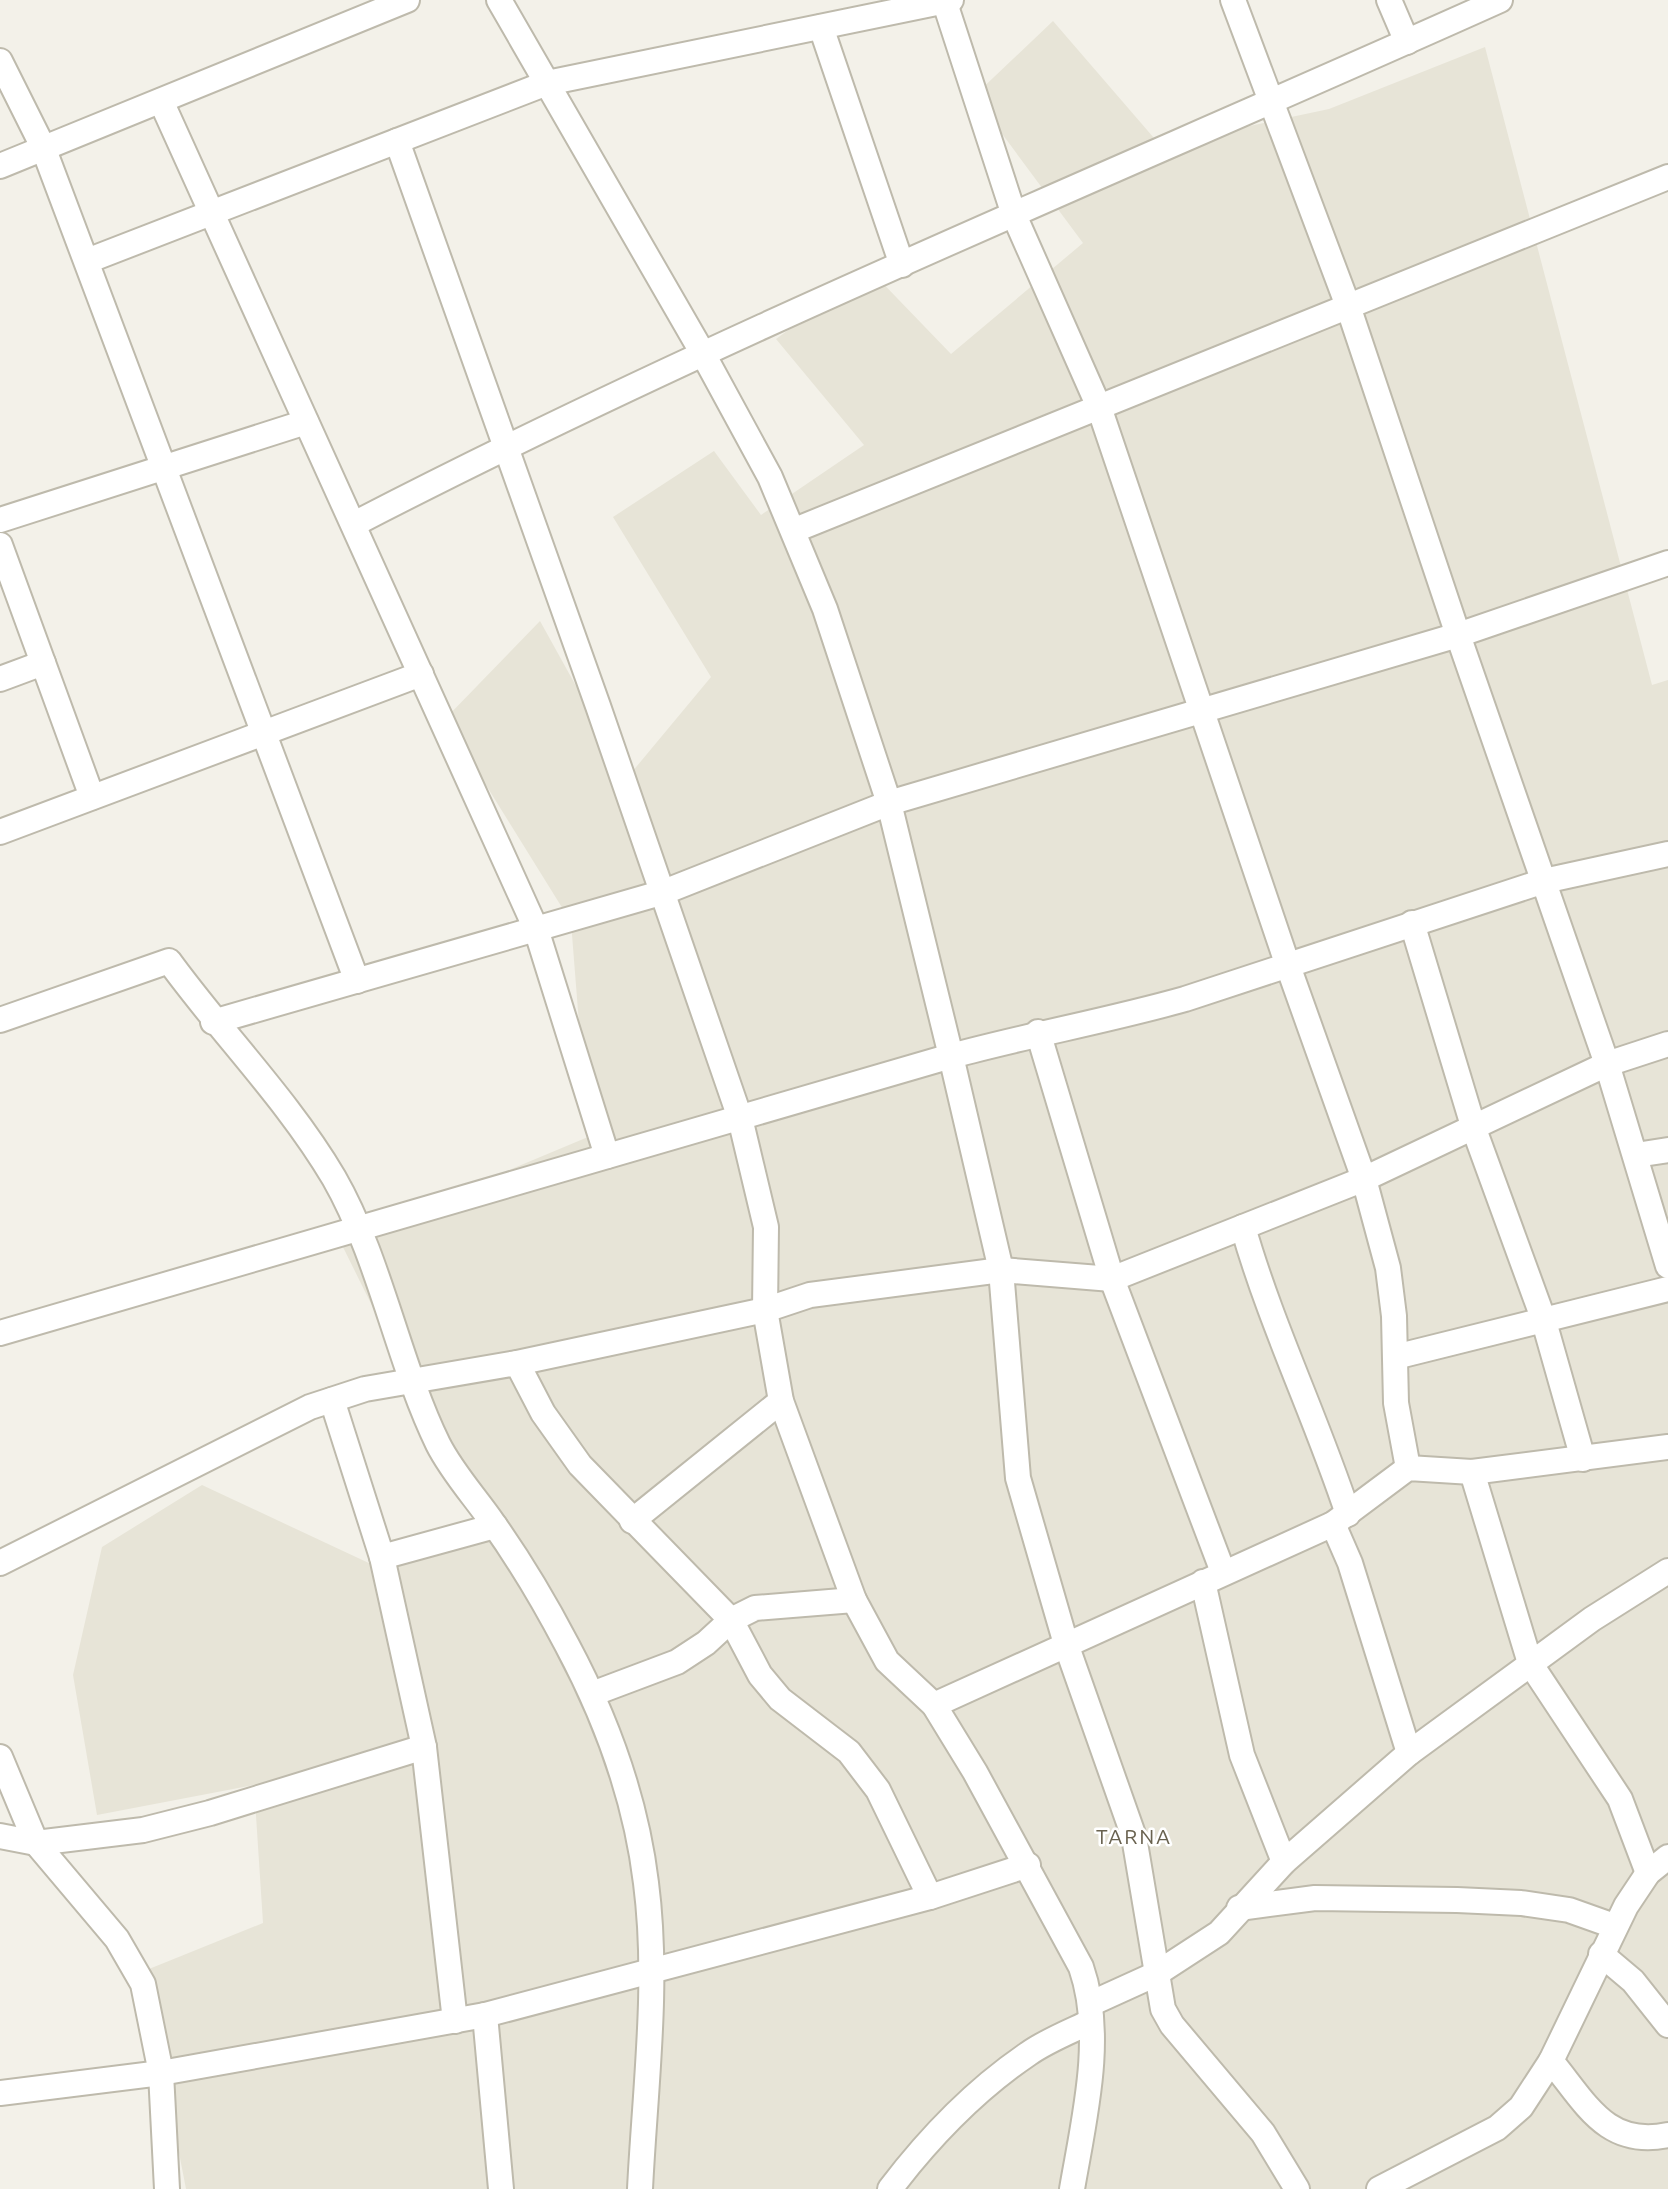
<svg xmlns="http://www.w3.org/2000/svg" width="1668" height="2189" font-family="Ubuntu,sans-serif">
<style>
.residential{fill:#e7e4d7}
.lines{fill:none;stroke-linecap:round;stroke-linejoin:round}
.street-casing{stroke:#bebaac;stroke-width:28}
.street{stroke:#fff;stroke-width:24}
.labels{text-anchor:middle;stroke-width:5;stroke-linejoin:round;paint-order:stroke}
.quarter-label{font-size:21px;letter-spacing:2px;fill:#69624f;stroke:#fff}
</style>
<rect width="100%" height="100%" fill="#f3f1e9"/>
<!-- residential -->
<path class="residential" d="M 1053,21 L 1160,145 L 1329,109 L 1485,47 L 1652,685 L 1668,680 L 1668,2189 L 186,2189 L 144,1971 L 263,1923 L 254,1785 L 97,1815 L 73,1675 L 102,1547 L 202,1485 L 388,1572 L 481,1526 L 340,1241 L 588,1137 L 571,922 L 445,719 L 540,621 L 627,778 L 711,677 L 613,517 L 714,451 L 761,515 L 864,445 L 776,339 L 870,270 L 951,354 L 1083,243 L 974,96 Z"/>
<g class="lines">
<!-- street casing -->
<g class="street-casing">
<g id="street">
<path d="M 499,0 L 702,352 L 770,477 L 825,609 L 889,803 L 951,1056 L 1001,1270 L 1018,1478 L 1066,1644 L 1134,1837 L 1163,2009 L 1172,2025 L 1263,2133 L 1297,2189"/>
<path d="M 944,0 L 1014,215 L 1099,407 L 1287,963 L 1364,1179 L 1388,1268 L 1394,1316 L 1396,1403 L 1408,1468"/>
<path d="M 1233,0 L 1348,306 L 1458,635 L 1607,1064 L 1668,1266"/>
<path d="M 1389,0 L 1407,42"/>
<path d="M 821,27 L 902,265"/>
<path d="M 0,61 L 43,147 L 357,981"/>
<path d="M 161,101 L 536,929 L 607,1156"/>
<path d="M 397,141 L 598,706 L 740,1118 L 766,1227 L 765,1310 L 781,1401 L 854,1600 L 887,1661 L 934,1705 L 975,1772 L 1081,1967 C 1105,2036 1084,2119 1072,2189"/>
<path d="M 0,166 L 407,0"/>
<path d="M 87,261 L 547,83 L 951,0"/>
<path d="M 0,520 L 306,422"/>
<path d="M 354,524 C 727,331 1117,172 1500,0"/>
<path d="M 795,530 L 1668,177"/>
<path d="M 0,545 L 92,797"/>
<path d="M 0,679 L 43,663"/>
<path d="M 0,832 L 421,674"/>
<path d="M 1412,923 L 1474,1129 L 1543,1318 L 1583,1459"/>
<path d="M 0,1020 L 169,961 C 222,1034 288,1100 334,1178 C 380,1258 398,1362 438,1444 C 452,1472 475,1497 493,1523 C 520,1561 545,1603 567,1645 C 606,1718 636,1800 646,1883 C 659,1983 645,2088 640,2189"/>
<path d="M 213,1022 L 664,892 L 889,803 L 1458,635 L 1668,563"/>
<path d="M 1038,1032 L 1112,1279 L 1223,1572"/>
<path d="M 1636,1155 L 1668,1150"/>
<path d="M 1243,1227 C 1271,1325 1316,1417 1348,1514"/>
<path d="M 0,1333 L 951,1056 C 1028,1035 1107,1021 1185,999 L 1544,881 L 1668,854"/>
<path d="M 1395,1357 L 1668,1289"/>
<path d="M 517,1363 L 543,1413 L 580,1465 L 731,1620 L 760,1675 L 780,1699 L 849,1752 L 878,1790 L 930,1897"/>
<path d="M 332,1400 L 382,1557 L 424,1747 L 455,2021"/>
<path d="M 1472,1472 L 1530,1663 L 1620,1799 L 1648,1873"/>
<path d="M 632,1521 L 781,1401"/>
<path d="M 1333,1524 L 1350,1563 L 1409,1753"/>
<path d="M 382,1557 L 495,1526"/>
<path d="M 0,1563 L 310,1407 L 365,1389 L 517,1363 L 765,1310 L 810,1295 L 1001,1270 L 1112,1279 L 1364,1179 L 1607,1064 L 1668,1044"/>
<path d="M 1203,1582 L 1242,1755 L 1284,1862"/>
<path d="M 592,1694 L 677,1662 L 706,1643 L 731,1620 L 755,1608 L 854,1600"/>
<path d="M 934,1705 L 1333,1524 L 1408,1468 L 1472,1472 L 1668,1447"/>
<path d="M 0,1757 L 36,1843 L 117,1939 L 143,1984 L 161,2073 L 167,2189"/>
<path d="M 0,1836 L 36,1843 L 143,1830 L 210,1813 L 424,1747"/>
<path d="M 1239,1908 L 1315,1898 L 1457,1900 L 1521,1903 L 1569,1910 L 1614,1926"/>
<path d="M 1601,1954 L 1633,1981 L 1668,2025"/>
<path d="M 1090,2004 L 1156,1974 L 1219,1933 L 1284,1862 L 1409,1753 L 1592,1619 L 1668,1571"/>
<path d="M 485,2015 L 501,2189"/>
<path d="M 1551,2061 C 1586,2103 1606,2148 1668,2135"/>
<path d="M 0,2093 L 161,2073 L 485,2015 L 930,1897 L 1028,1865"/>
<path d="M 890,2189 C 928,2139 975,2090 1028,2054 C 1046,2041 1069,2032 1090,2022"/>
<path d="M 1379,2189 L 1497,2128 L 1521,2107 L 1551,2061 L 1626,1906 L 1648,1873 L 1668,1857"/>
</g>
</g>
<!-- street -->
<use href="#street" class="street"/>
</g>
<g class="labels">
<!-- quarter labels -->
<g class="quarter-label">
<text x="1134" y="1844">TARNA</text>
</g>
</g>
</svg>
